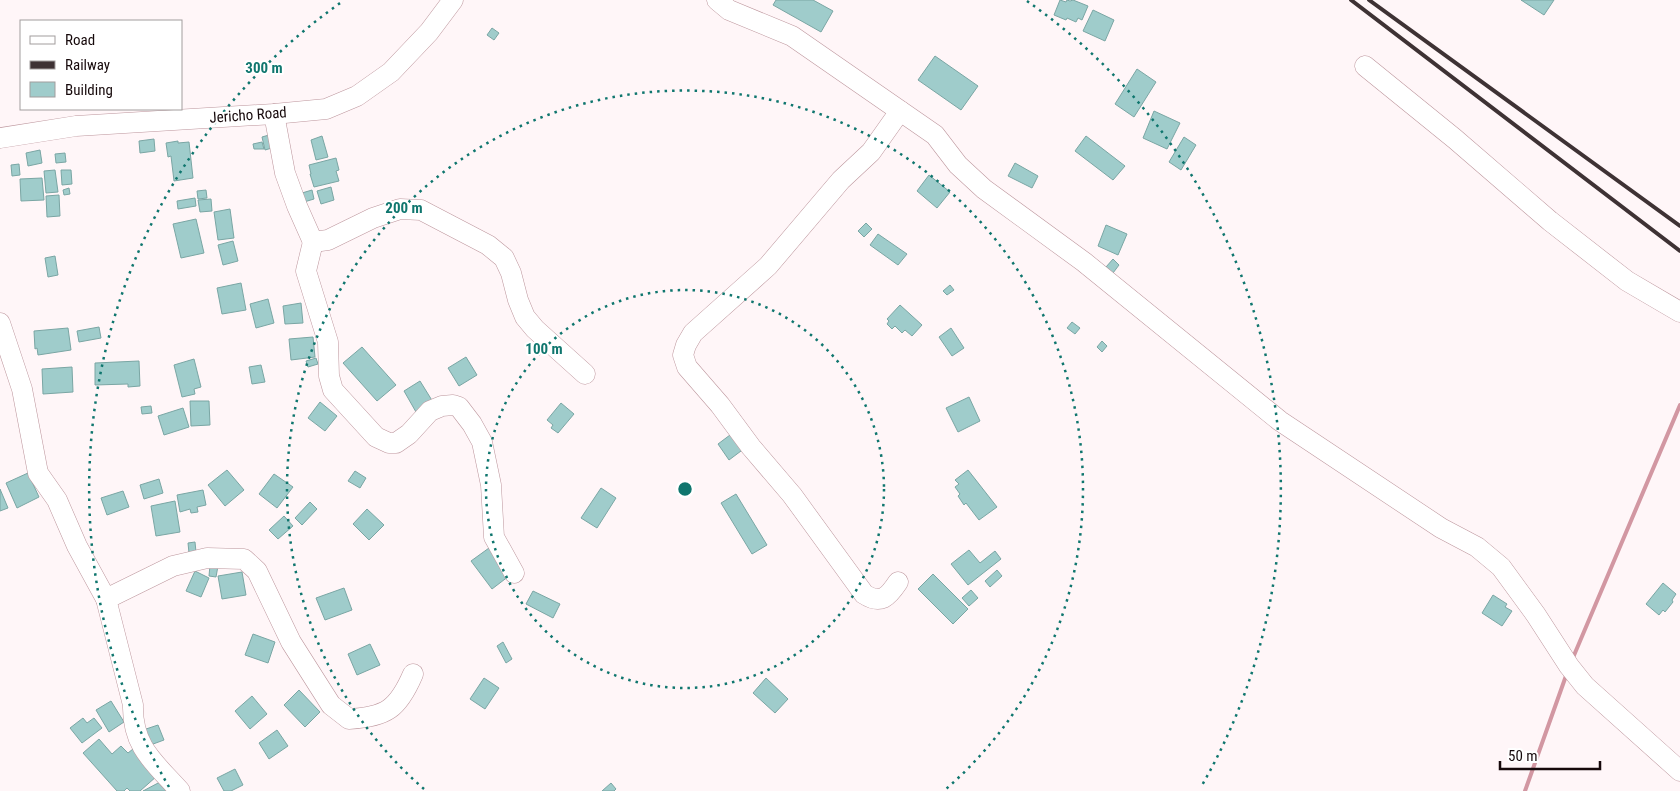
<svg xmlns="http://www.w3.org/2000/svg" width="1680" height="791" font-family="'Roboto Condensed',sans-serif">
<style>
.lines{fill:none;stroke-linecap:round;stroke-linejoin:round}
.stream{stroke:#d297a2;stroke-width:4}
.building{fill:#9fcccb;stroke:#7aa6a4}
.minor-casing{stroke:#bd969d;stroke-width:21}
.minor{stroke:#fff;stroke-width:20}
.rail{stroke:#3e3234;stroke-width:4}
.ring{fill:none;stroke:#0f766e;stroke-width:2.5;stroke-dasharray:2.5 5}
.labels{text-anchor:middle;stroke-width:4;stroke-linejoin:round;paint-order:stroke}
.street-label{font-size:15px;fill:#16090b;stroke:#fff}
.centre{fill:#0f766e;stroke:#fff;stroke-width:2.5}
.ring-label{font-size:15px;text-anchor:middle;font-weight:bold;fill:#0f766e;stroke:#fff;stroke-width:4;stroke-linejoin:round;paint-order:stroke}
</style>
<rect width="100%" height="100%" fill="#fff6f8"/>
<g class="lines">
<!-- stream -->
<g class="stream">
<path d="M 1572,660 L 1680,405"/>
<path d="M 1525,791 L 1567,673"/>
</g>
</g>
<!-- building -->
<g class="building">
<path d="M 776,0 L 813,0 L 833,11 L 821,32 L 773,5 Z"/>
<path d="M 1060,0 L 1066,2 L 1067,0 L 1070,1 L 1073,0 L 1088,6 L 1082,20 L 1078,18 L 1076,22 L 1067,18 L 1066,20 L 1054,15 Z"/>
<path d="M 1521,0 L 1554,0 L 1544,15 Z"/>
<path d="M 1093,10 L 1114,20 L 1105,41 L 1083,31 Z"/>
<path d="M 492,28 L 499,33 L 494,40 L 487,35 Z"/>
<path d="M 935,56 L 978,86 L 961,110 L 918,80 Z"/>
<path d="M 1137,69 L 1156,82 L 1134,117 L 1115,104 Z"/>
<path d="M 1154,111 L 1180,123 L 1167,149 L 1143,138 Z"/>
<path d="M 269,135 L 272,148 L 265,150 L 262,137 Z"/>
<path d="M 322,136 L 328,157 L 316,160 L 311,140 Z"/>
<path d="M 1086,136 L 1125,166 L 1113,180 L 1075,151 Z"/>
<path d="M 1184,137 L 1196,145 L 1181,170 L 1169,162 Z"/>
<path d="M 154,139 L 155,151 L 140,153 L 139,141 Z"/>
<path d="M 178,141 L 178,143 L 189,142 L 193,178 L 174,181 L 171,156 L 168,157 L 166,143 Z"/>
<path d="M 262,142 L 264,149 L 254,149 L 253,144 Z"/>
<path d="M 40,150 L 42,163 L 28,166 L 26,153 Z"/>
<path d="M 65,153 L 66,162 L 56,163 L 55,154 Z"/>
<path d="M 336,158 L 339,170 L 336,171 L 339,181 L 314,187 L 310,174 L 311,174 L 309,165 Z"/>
<path d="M 1015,163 L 1038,176 L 1032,188 L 1008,176 Z"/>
<path d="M 19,164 L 20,175 L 12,176 L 11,165 Z"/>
<path d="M 55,170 L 58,192 L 46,193 L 44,171 Z"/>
<path d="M 61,170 L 71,170 L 72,184 L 62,185 Z"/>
<path d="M 929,175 L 950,192 L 937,208 L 917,191 Z"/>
<path d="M 42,178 L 44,200 L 21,201 L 20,179 Z"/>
<path d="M 331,187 L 334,200 L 321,204 L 317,191 Z"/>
<path d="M 69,188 L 70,194 L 64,195 L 63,190 Z"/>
<path d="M 206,190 L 207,198 L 198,199 L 197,191 Z"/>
<path d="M 312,190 L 314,199 L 304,202 L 302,193 Z"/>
<path d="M 59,195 L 60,216 L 47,217 L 46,196 Z"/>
<path d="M 195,198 L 196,206 L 178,209 L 177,201 Z"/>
<path d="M 211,199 L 212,211 L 200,212 L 198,200 Z"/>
<path d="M 230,209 L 234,238 L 218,240 L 214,212 Z"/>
<path d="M 196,219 L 204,253 L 181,258 L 173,224 Z"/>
<path d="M 866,223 L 872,229 L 864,237 L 858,231 Z"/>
<path d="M 1106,225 L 1127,234 L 1118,255 L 1098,246 Z"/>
<path d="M 878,234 L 907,254 L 898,265 L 870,245 Z"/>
<path d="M 233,241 L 238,261 L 223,265 L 218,245 Z"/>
<path d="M 55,256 L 58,275 L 48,277 L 45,258 Z"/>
<path d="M 1113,259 L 1119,265 L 1113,273 L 1106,267 Z"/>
<path d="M 241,283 L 246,310 L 222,314 L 217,288 Z"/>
<path d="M 950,285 L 954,290 L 947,295 L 943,291 Z"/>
<path d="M 268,299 L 274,323 L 256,328 L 250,304 Z"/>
<path d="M 301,303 L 303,323 L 285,324 L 283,306 Z"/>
<path d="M 900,305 L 922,325 L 912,336 L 905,330 L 902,333 L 895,326 L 892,329 L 887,324 L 889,321 L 887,319 Z"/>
<path d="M 1072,322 L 1080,328 L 1075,334 L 1067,328 Z"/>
<path d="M 99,327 L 101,338 L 79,342 L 77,331 Z"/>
<path d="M 68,328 L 71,350 L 38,355 L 37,348 L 35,349 L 34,331 Z"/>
<path d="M 951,328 L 964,348 L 952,356 L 939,337 Z"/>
<path d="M 313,337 L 315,357 L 291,360 L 289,339 Z"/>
<path d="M 1102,341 L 1107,346 L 1102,352 L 1097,347 Z"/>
<path d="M 362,347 L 396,385 L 377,401 L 343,363 Z"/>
<path d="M 466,357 L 477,375 L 459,386 L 448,368 Z"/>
<path d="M 316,358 L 318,364 L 308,367 L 306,361 Z"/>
<path d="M 194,359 L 201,387 L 194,389 L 195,394 L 182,397 L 174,365 Z"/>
<path d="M 139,361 L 140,386 L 128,387 L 128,384 L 95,385 L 95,363 Z"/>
<path d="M 261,365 L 265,382 L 252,384 L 249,367 Z"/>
<path d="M 72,367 L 73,392 L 43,394 L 42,369 Z"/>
<path d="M 420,381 L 433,402 L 416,412 L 404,391 Z"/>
<path d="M 969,397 L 980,421 L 958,432 L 946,408 Z"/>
<path d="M 190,401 L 209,401 L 210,425 L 191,426 Z"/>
<path d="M 320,402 L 337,416 L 325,431 L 308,418 Z"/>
<path d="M 561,403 L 574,414 L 558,433 L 551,428 L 553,425 L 547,420 Z"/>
<path d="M 151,406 L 152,413 L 142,414 L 141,407 Z"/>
<path d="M 183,408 L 189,427 L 164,435 L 158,416 Z"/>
<path d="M 734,432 L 745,448 L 729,460 L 718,444 Z"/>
<path d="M 227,470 L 244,490 L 225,506 L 208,485 Z"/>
<path d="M 968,470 L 997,507 L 979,520 L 966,503 L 964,505 L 958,496 L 960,494 L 955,487 L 959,484 L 955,480 Z"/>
<path d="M 355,471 L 366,478 L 360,488 L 348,481 Z"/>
<path d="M 28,473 L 39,497 L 17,508 L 6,483 Z"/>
<path d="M 274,474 L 293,487 L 277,508 L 259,494 Z"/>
<path d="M 159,479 L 163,493 L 144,499 L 140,485 Z"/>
<path d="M 601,488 L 616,498 L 597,528 L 581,518 Z"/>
<path d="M 0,489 L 8,508 L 0,511 Z"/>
<path d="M 203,490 L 206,505 L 197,507 L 198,512 L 191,513 L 190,509 L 180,512 L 177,495 Z"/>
<path d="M 123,491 L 129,507 L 107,515 L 101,498 Z"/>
<path d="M 736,494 L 767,545 L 752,554 L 721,503 Z"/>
<path d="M 175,501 L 180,532 L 156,536 L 151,506 Z"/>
<path d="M 310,502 L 317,509 L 302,525 L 295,518 Z"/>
<path d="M 367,509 L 384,525 L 369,540 L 353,524 Z"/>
<path d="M 284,516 L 293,526 L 278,539 L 269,530 Z"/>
<path d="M 195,542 L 196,552 L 189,553 L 188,543 Z"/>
<path d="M 489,548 L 509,576 L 492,589 L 471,561 Z"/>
<path d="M 969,550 L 980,563 L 995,551 L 1001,559 L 968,585 L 951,564 Z"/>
<path d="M 210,565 L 218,566 L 216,577 L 209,576 Z"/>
<path d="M 997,570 L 1002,576 L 990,587 L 985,581 Z"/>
<path d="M 195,571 L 209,578 L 201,597 L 186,591 Z"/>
<path d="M 242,572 L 246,595 L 222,599 L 218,576 Z"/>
<path d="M 933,574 L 968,609 L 953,624 L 918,589 Z"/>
<path d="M 1663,583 L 1676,594 L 1672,600 L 1673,602 L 1665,612 L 1663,610 L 1659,615 L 1646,604 Z"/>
<path d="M 344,588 L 352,610 L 325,620 L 316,598 Z"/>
<path d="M 971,590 L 978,598 L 969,606 L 962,598 Z"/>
<path d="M 533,591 L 560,604 L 553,618 L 526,604 Z"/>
<path d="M 1493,595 L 1507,604 L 1505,607 L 1512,611 L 1502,626 L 1482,613 Z"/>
<path d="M 253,634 L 275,642 L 268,663 L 245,655 Z"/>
<path d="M 503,642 L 512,659 L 506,663 L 497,646 Z"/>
<path d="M 370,644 L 380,665 L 357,675 L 348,654 Z"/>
<path d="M 484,678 L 499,688 L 485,709 L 470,699 Z"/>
<path d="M 766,678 L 788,699 L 775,713 L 753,693 Z"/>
<path d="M 299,690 L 320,712 L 305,727 L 284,705 Z"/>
<path d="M 252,696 L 267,714 L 250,729 L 235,711 Z"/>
<path d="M 111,701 L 124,722 L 109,732 L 96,710 Z"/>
<path d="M 83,718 L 87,723 L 94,718 L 102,728 L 82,743 L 70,728 Z"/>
<path d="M 158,725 L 164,740 L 145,747 L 140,731 Z"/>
<path d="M 277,730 L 288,746 L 269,759 L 259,743 Z"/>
<path d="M 99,739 L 112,754 L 121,746 L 128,753 L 133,749 L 157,776 L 140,791 L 130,791 L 127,788 L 124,791 L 117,791 L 83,753 Z"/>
<path d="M 235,769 L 243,785 L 231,791 L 224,791 L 217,778 Z"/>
<path d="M 160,782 L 169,791 L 143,791 Z"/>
<path d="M 611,783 L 616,789 L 614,791 L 602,791 Z"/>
</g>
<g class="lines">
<!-- minor casing -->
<g class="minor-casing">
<g id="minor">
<path d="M 717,0 L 729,10 L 792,36 L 935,135 L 958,165 L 984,189 L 1084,262 L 1280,421 L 1441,528 L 1477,547 L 1501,567 L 1536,615 L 1569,666 L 1585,686 L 1680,771"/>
<path d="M 1365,66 L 1455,139 L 1550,221 L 1627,281 L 1680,312"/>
<path d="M 274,114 L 285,173 L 297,206 L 313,242 L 328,240 L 373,218 L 400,209 L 421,210 L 488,245 L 504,258 L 511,273 L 518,300 L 525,317 L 535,329 L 585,374"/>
<path d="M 0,138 L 76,126 L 274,114 L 326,109 L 357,96 L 391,72 L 429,32 L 453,0"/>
<path d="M 313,242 L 306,271 L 328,342 L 329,376 L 333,390 L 376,437 L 389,443 L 396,443 L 409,434 L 430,411 L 442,406 L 453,405 L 459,407 L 472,424 L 482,442 L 491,485 L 494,537 L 514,573"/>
<path d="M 0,323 L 22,389 L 38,473 L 57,500 L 77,546 L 106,599 L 133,705 C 132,747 155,763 180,791"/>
<path d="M 898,582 C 888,597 881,605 864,594 L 792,495 L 751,447 L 720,405 L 687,367 L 683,355 L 686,345 L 693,333 L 768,266 L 841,180 L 871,152 L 900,111"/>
<path d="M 106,599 L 173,566 L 207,558 L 244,559 L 257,571 L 291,642 L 331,705 L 349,719 C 386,717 398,709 413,674"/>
</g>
</g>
<!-- minor -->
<use href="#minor" class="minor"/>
<!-- rail -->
<g class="rail">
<path d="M 1351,0 L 1680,251"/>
<path d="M 1369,0 L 1680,226"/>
</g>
</g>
<!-- distance rings -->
<g class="ring">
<circle cx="685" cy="489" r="199"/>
<path d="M424 789A398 398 0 1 1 946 789"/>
<path d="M169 787A596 596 0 0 1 343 1M1027 1A596 596 0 0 1 1201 787"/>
</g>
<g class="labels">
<!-- street labels -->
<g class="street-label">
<text transform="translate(248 115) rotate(-4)" y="5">Jericho Road</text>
</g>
</g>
<circle cx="685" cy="489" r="8" class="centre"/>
<g class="ring-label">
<text x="264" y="73">300 m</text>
<text x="404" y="213">200 m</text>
<text x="544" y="354">100 m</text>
</g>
<!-- legend -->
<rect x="20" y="20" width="162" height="90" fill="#ffffff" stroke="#a29d9d"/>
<rect x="30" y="36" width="25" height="8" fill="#ffffff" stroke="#a29d9d"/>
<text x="65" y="45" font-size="15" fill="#16090b">Road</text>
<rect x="30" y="61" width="25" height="8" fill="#3e3234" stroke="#a29d9d"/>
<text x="65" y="70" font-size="15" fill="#16090b">Railway</text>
<rect x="30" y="82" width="25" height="15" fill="#9fcccb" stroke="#a29d9d"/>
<text x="65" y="95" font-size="15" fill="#16090b">Building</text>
<!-- scale -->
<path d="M1500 761v8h100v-8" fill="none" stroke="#16090b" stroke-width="2.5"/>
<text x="1508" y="761" font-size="15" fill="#16090b" stroke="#ffffff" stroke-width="4" paint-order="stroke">50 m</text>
</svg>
